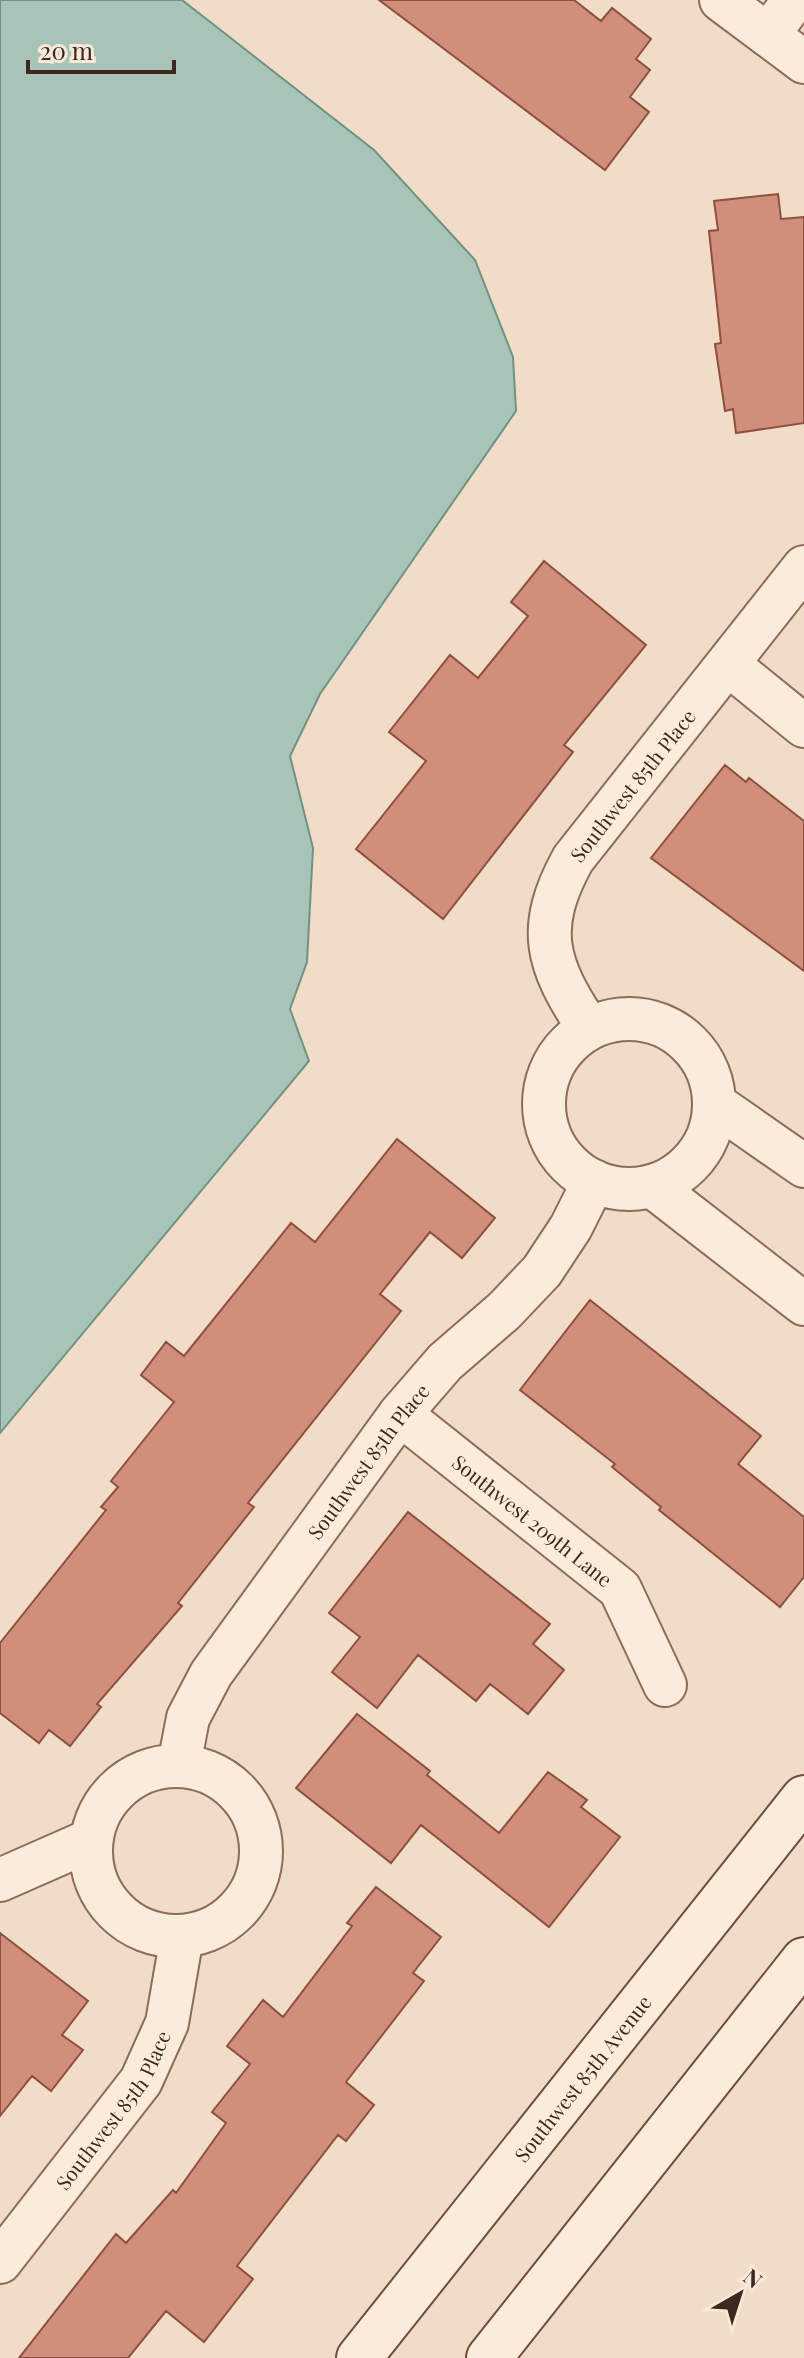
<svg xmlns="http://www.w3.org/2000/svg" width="804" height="2358" viewBox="0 0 804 2358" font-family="'Playfair Display',serif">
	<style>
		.water { fill: #a8c4b7; stroke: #6e9383; stroke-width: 2 }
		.building { fill: #d08e7b; stroke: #8e5040; stroke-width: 2 }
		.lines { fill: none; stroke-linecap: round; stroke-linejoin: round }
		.street-casing { stroke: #8d6c5b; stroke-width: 46 }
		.secondary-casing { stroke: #6f4d3e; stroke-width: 48 }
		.street { stroke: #faebdb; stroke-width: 42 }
		.secondary { stroke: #faebdb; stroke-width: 44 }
		.labels { text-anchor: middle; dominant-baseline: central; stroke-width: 7; stroke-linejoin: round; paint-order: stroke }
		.street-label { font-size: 20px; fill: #3d281f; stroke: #f7e8d7 }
	</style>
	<rect width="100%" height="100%" fill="#f0dcc7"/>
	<path class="water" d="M 0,0 L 182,0 L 374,150 L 475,260 L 513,357 L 516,411 L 320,694 L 290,756 L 313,848 L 307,962 L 290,1009 L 309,1061 L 0,1433 Z"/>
	<path class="building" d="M 379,0 L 574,0 L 601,21 L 612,8 L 651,39 L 636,59 L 650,70 L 630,97 L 649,112 L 605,170 Z
		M 778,194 L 781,219 L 804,217 L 804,423 L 736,433 L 733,409 L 725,411 L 715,344 L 721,343 L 709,231 L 718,230 L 714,201 Z
		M 544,561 L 646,645 L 564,745 L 573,752 L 443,919 L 356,849 L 426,761 L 389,732 L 450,655 L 478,678 L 528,616 L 511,602 Z
		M 725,765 L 746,782 L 749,778 L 804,821 L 804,971 L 651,858 Z
		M 397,1139 L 495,1218 L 462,1258 L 430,1232 L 380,1294 L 401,1311 L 248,1503 L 254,1507 L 178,1603 L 182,1606 L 97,1704 L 101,1707 L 70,1746 L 49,1730 L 39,1743 L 0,1713 L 0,1643 L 106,1510 L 101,1507 L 118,1487 L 111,1481 L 174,1402 L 141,1375 L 166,1342 L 184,1356 L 291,1223 L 315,1242 Z
		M 590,1300 L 761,1436 L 738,1464 L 804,1517 L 804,1577 L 780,1607 L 659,1510 L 661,1507 L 612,1467 L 615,1464 L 520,1390 Z
		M 408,1512 L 550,1624 L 533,1644 L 564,1670 L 528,1714 L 490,1684 L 476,1701 L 418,1655 L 377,1708 L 332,1672 L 360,1637 L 329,1613 Z
		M 357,1714 L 430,1771 L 427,1775 L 499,1833 L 548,1772 L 587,1800 L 581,1807 L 620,1837 L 549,1927 L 421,1825 L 391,1863 L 296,1788 Z
		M 376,1887 L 441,1937 L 413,1973 L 424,1981 L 346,2082 L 374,2105 L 346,2141 L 338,2135 L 237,2266 L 253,2279 L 204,2342 L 166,2311 L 128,2358 L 19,2358 L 116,2234 L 126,2243 L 173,2190 L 176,2193 L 226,2123 L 212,2112 L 250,2064 L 227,2046 L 263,2000 L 283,2017 L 352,1926 L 347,1923 Z
		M 0,1933 L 88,2001 L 62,2035 L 83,2050 L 51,2091 L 32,2076 L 0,2116 Z"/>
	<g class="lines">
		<g class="street-casing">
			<g id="street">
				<path d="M 721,0 L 804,62"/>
				<path d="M 768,35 L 794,0"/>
				<path d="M 729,665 L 804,726"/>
				<circle cx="629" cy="1104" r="85"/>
				<path id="s1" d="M 588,1027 C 546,964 535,928 573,859 L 804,567"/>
				<path d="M 715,1104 L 804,1166"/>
				<path d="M 652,1186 L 804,1304"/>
				<path id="s2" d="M 400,1414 L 620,1589 L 665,1685"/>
				<path id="s3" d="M 179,1765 L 188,1718 L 211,1674 L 400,1414 L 445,1362 L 504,1311 L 542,1271 L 571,1227 L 594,1181"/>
				<circle cx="176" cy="1851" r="85"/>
				<path d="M 0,1880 L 91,1840"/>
				<path id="s4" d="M 0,2262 L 141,2081 L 167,2023 L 182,1936"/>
			</g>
		</g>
		<g class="secondary-casing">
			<g id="secondary">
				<path id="s5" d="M 359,2358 L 804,1798"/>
				<path d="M 489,2358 L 804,1960"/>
			</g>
		</g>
		<use href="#street" class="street"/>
		<use href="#secondary" class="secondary"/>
	</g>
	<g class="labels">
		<g class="street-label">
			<text stroke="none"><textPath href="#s1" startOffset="276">Southwest 85th Place</textPath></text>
			<text stroke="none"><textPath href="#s3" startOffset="362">Southwest 85th Place</textPath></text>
			<text stroke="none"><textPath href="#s2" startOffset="170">Southwest 209th Lane</textPath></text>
			<text stroke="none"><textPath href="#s5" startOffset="358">Southwest 85th Avenue</textPath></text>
			<text stroke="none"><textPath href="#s4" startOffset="190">Southwest 85th Place</textPath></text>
		</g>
	</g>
	<g transform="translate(740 2294) rotate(39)" stroke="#f7e8d7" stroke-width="6" paint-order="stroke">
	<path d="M0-6L14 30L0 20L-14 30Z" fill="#3d281f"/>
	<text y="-12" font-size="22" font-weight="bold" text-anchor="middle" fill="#3d281f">N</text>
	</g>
	<path d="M28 60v12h146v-12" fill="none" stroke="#3d281f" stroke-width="4"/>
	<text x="40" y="60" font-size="24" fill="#3d281f" stroke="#f7e8d7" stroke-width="6" paint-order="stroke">20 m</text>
</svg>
